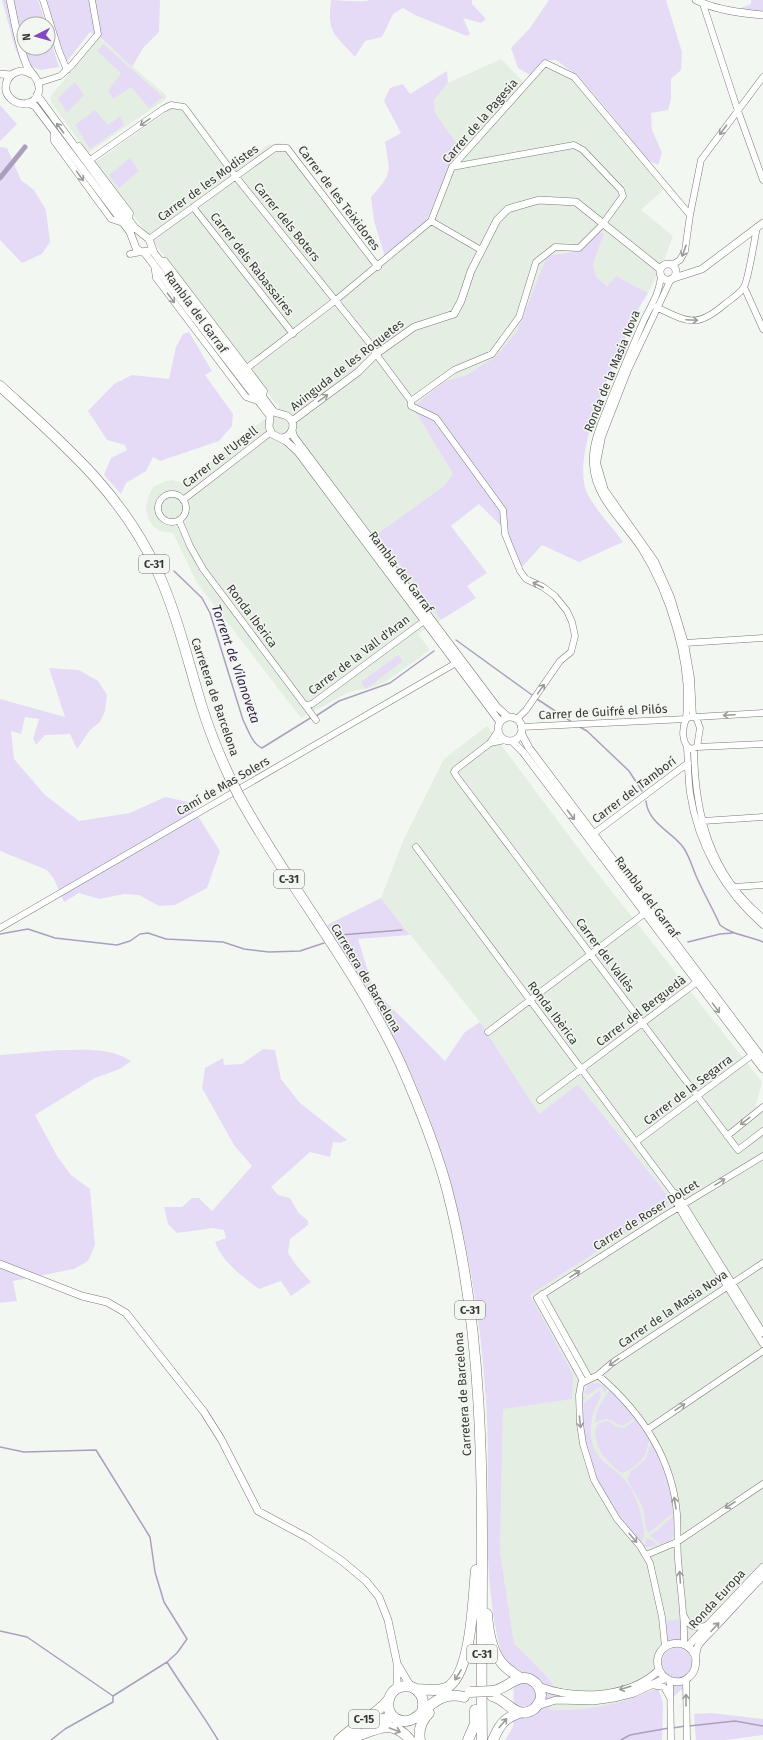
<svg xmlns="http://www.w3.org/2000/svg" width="763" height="1740" viewBox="0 0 763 1740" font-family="'Fira Sans',sans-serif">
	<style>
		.built { fill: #e5eee2 }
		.green { fill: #e6dbf6 }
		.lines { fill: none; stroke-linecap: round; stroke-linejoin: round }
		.stream { stroke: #ac9fbe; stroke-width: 1.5 }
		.canal { stroke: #ac9fbe; stroke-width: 5 }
		.minor-casing { stroke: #787b76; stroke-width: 7 }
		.tertiary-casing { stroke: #787b76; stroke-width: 8 }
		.trunk-casing { stroke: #787b76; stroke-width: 11 }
		.minor { stroke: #fff; stroke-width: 6 }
		.tertiary { stroke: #fff; stroke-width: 7 }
		.trunk { stroke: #fff; stroke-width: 10 }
		.trunk-bridge-casing { stroke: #787b76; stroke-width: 11; stroke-linecap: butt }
		.trunk-bridge { stroke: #fff; stroke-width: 10 }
		.oneway { stroke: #9b9c9a }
		.labels { text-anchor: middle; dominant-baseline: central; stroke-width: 3; stroke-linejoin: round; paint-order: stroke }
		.shield { fill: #f3f7f1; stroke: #6f716e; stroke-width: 1 }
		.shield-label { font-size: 11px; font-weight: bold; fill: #373836 }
		.street-label { font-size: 12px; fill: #373836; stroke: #f3f7f1 }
		.water-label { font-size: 13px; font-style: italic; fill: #341f49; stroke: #f3f7f1 }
	</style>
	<rect width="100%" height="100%" fill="#f3f7f1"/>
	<path class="built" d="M 99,38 L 166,95 L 166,99 L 88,153 L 52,104 L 50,97 Z
		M 501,59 L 527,86 L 545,65 L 573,79 L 663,190 L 641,210 L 673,236 L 665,258 L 648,293 L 616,276 L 607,286 L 596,277 L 593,264 L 604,234 L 599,232 L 585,248 L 576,253 L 563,252 L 547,256 L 517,331 L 496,356 L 467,375 L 445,381 L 453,474 L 444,486 L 377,534 L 441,620 L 418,634 L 430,650 L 387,681 L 373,687 L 349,692 L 301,718 L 197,583 L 173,533 L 159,531 L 153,526 L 148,518 L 146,510 L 148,497 L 153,487 L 166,481 L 172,480 L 183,483 L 279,408 L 94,163 L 179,103 L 191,109 L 236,169 L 268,145 L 279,143 L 289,145 L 379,263 L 426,221 L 449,168 L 462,151 L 435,114 L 434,100 L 448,83 Z
		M 487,726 L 587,860 L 762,1082 L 756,1105 L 763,1115 L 763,1572 L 677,1661 L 658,1688 L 633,1700 L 593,1709 L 549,1709 L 552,1682 L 514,1643 L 500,1552 L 503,1409 L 573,1374 L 530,1295 L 673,1202 L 578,1084 L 539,1114 L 480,1022 L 381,898 L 403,841 L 444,759 Z"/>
	<path class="green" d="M 2,0 L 38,0 L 46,24 L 24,24 L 24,48 L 48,48 L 48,31 L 59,67 L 41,70 L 22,64 L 15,48 Z
		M 47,0 L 160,0 L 159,32 L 143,48 L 132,67 L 103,40 L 90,32 L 65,64 Z
		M 331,0 C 342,0 360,3 370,0 L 472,0 L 472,4 L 486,19 L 481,23 L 463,18 L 470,34 L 467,36 L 415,15 L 403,8 L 393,14 L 382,37 L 365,41 L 355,57 C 334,33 327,34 331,0 Z
		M 549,0 L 666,0 L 682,52 L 681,70 L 671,79 L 671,99 L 668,110 L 651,113 L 652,130 L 662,153 L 658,165 L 647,160 L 609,112 L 579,77 L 556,60 L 545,60 L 530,75 L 518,68 L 511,48 L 530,28 Z
		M 751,0 L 763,0 L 763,12 L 745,11 L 741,8 L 751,4 Z
		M 103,44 L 163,97 L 149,108 L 131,87 L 113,99 L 108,91 L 121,73 L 97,51 Z
		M 447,71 L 448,83 L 434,100 L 435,113 L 462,151 L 449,168 L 426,221 L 385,257 L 374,221 L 371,197 C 393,173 390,173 385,142 L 401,133 L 384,101 L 390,88 L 403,84 L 410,94 Z
		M 75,82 L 84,95 L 67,113 L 58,98 Z
		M 0,105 L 17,124 L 0,141 Z
		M 95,110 L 108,125 L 120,116 L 124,125 L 90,149 L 75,125 Z
		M 0,147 L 7,148 L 21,180 L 34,190 L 46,210 L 50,242 L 42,254 L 22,263 L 0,240 Z
		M 130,158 L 139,171 L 119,188 L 109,175 Z
		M 599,232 L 604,234 L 593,264 L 596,277 L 607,286 L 616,276 L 648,293 L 640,306 C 622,347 571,448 586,490 C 593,508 612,526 623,542 L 579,562 L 542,545 L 522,567 L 508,533 L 479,504 L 451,526 L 487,573 L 467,586 L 476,598 L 441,620 L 377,534 L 444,486 L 453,474 L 413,407 L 445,381 L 467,375 L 496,356 L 517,331 L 547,256 C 577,249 577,258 599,232 Z
		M 189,332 L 212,371 L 205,375 L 233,414 L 232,426 L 219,441 L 160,461 L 153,457 L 146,471 L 126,483 L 121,494 L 104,475 L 111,458 L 127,450 L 125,445 L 107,440 L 88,411 L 114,384 L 132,375 L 169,379 L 176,347 L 183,334 Z
		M 398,655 L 403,661 L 366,689 L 361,682 Z
		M 49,668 L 79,670 L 98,681 L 107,695 L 105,711 L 100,722 L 90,730 L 77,749 L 70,734 L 45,735 L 36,745 L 33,739 L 39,719 L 25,717 L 21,734 L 11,731 L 14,759 L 45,795 L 79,821 L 130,813 L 165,797 L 189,802 L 220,851 L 207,888 L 175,905 L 159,906 L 139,895 L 124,894 L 99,899 L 79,893 L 64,902 L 54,879 L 47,870 L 0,851 L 0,699 L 65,717 Z
		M 381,898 L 410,935 L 358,939 L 374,990 L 445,1061 L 465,1032 L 480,1022 L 539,1114 L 578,1084 L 673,1202 L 530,1295 L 573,1374 L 572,1399 L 503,1409 L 500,1552 L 514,1643 L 552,1682 L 551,1694 C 587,1706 626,1692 658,1677 L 659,1678 L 633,1690 L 611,1697 L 550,1700 L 549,1709 C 587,1712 623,1704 658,1688 L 663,1702 L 662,1740 L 505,1740 L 513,1727 L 514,1667 L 504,1660 L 501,1652 C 479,1571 492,1484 486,1401 C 479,1291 458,1180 413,1078 C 389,1025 358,975 327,925 Z
		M 263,1049 L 275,1050 L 281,1079 L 300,1103 L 347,1140 L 340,1143 L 333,1142 L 330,1157 L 310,1152 L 271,1187 L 278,1195 L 290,1198 L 298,1212 L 308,1221 L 308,1225 L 290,1239 L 288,1253 L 296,1265 L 311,1282 L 291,1296 L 281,1281 L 259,1289 C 242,1276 223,1263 215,1242 L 226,1238 L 224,1230 L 213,1228 L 177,1233 L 168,1224 L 164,1207 L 182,1207 L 192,1198 L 199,1198 L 212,1211 L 252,1166 L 234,1145 L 202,1088 L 205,1068 L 223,1058 L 224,1065 L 242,1064 Z
		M 59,1050 C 84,1050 110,1047 131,1061 L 120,1069 L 95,1078 L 35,1115 L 57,1156 L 71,1175 L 90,1189 L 95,1245 L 88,1261 L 74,1269 L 13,1281 L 17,1301 L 0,1303 L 0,1055 Z
		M 594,1383 L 601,1384 L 607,1389 L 604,1393 L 601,1386 L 588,1395 L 584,1393 L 588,1385 Z
		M 610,1389 L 636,1417 L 623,1426 C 610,1422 609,1414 595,1423 L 597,1410 Z
		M 600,1390 C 603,1398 597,1403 594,1410 C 590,1422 589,1441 596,1452 C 602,1462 612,1468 621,1476 C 633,1487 639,1504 642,1520 C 644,1527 646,1537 641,1543 C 598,1494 584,1462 581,1396 L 587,1398 L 583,1400 L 583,1404 Z
		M 638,1418 L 652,1441 L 649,1442 C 647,1446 647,1451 645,1455 C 641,1462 629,1472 621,1473 C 606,1460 595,1450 595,1429 L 599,1423 L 608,1421 L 617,1427 L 624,1428 Z
		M 653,1443 L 667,1474 L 674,1513 L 670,1515 L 650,1532 L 648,1532 L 646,1529 L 643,1507 L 627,1479 L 631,1471 L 645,1460 L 651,1444 Z
		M 675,1516 C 675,1533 678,1538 661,1545 L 650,1535 L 658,1530 L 672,1517 Z
		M 647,1538 L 654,1541 L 658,1546 L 645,1547 L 643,1546 Z
		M 680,1619 L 682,1640 L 668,1641 L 666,1621 Z
		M662 1663a15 15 0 1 1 30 0a15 15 0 1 1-30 0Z
		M 672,1686 L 683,1686 L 683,1690 L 681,1690 L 672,1698 Z
		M 712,1713 L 763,1719 L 763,1735 L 726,1740 L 696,1740 L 694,1714 Z"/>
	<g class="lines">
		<path class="stream" d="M 174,571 L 202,598 L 210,613 L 243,720 C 248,729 252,744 262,748 L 312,717
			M 456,640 L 532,695
			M 537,699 L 572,722
			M 316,716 L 339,701 L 390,683 L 434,651
			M 578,726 L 587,731 L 629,771 L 642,791
			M 646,801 C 648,823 671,831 683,847 C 690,857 692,867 697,878 C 704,894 713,909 720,925 C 732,935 749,936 763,942
			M 0,934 L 28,929 L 55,938 L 117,945 L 130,941 L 140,934 L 148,933 L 166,939 L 223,942 L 244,949 L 269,952 L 300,951 L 324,943
			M 337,936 L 340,935 L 402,930
			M 688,942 L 720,934 L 733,933
			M 0,1447 L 24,1452 L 96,1450 L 150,1537 L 155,1572 L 164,1602 L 187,1639 L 177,1653 L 167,1662
			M 0,1631 L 27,1637 L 113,1696
			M 689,1726 L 735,1721 L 763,1726
			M 673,1728 L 685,1726
			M 51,1740 L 65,1729 L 113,1702 L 113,1696 L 167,1662 C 183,1688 202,1713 218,1740
			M 621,1740 L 630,1735 L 669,1728"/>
		<path class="canal" d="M 0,178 L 25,147"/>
		<g class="minor-casing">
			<path id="minor" d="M 43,0 L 59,51 L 67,70
				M 703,4 L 738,111 L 763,180
				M 38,83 L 60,76 L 71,66 L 98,34 L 92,0
				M 54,131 L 54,141 L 111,219 L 123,223
				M 79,146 L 130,213 L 129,219
				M 90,160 L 163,109 L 171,105 L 184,107 L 236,177 L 372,346 L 376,354 L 411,401 L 411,406 L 436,418 L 503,510 L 505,534 L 520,571 L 526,579 L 543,587 L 555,596 L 567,611 L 572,622 L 575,636 L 571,652 L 560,661 L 526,710 L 517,719
				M 193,207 L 293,334
				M 431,221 L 481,250
				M 149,239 L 275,148 L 287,148 L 378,267
				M 130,254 L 141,252
				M 159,260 L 165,261 L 264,391 L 263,397
				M 154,264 L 156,278 L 246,397 L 260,402
				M 672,265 L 680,260 L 685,251 L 690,215 L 701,160 L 763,77
				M 661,275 C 660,292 651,306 644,320 C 632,347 621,374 610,401 C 602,422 591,443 593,465 C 595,498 623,521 641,548 C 670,594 692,664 686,718
				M 671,279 L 628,370 L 602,437 L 597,463 L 605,490 L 655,561 L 671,597 L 685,643 L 691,678 L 693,717
				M 744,287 L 763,329
				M 656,307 C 688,322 696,329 725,304 C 731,299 740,294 744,287 C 748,281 755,237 757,227
				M 247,368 L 336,300 L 431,221 L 452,167 L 545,63 L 574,77 L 690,215
				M 411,401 L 454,370 L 492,354 L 519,317 L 536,262 L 555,247 L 579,248 L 602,225 L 623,196 L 621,190 L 583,150 L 574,145 L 452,167
				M158 508a14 14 0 1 1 28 0a14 14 0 1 1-28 0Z
				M 183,500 L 271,432
				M 179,520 L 190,546 L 203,569 L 316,720
				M 685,643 L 763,638
				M 306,705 L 312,704 L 424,621
				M 696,717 L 763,713
				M 521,727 L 686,719
				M 498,731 L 490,743 L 455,770 L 454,772 L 457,777 L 738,1150 L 763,1131
				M 490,743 L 505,740
				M 687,747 C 688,762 688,778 690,793 C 698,845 724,891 763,925
				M 697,747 L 700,728 L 696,717 L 690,717 L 686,719 C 682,728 681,744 691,749 L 697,747 L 763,744
				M 694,749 C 695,815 710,874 763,918
				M 703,821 L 763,817
				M 593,834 L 688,763
				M 416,847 L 673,1192 L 677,1194 L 763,1333
				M 734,887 L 763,885
				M 0,928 L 456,663
				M 488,1032 L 645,913
				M 540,1100 L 697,982
				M 727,1136 L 763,1107
				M 637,1141 L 752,1055
				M 673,1192 L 674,1198 L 686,1220 L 763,1344
				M 542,1294 L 589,1378
				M 598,1375 C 640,1411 672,1456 677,1514 C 678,1529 677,1544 678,1559 C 680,1587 685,1616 684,1644
				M 582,1383 L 598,1375 L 612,1363 L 763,1263
				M 648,1429 L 763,1351
				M 646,1555 L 677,1542 L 763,1484
				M 684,1616 C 689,1627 696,1629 708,1625
				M 665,1647 L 662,1617 L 650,1563 L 640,1546 L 617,1519 L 594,1480 L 583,1444 L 580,1424 L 579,1395 L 582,1379 L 537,1298 L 666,1215 L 763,1156
				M 686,1679 L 687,1740
				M 670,1680 L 671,1740
				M 651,1685 L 664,1687 L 669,1696"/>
		</g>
		<g class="tertiary-casing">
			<path id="tertiary" d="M 10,0 C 15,22 18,45 27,66 C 31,74 40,79 39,90 C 36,109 11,107 6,91 C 4,76 18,66 31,74
				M 696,0 C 715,10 742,13 763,15
				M 0,74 L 11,75
				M 37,95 L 135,228 L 149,239 L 154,253 L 274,412 C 279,414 283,414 287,416 C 298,423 292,437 281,438
				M 28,103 L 35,106 L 130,232 L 136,248 L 141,252 L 148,251
				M 144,252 L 267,412 L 270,416 L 269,427 L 272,434 L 286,441 L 298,452 L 500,722
				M660 272a8 8 0 1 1 16 0a8 8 0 1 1-16 0Z
				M 671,279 L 702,269 L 763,223
				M 292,421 L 358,372 L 376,354 L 414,327 L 454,314 L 461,301 L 471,271 L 497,220 L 508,209 L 539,200 L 576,202 L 660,269
				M 292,431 L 294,437 L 497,707 L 508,717
				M498 729a12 12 0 1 1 24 0a12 12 0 1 1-24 0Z
				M 521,733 L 529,748 L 763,1059
				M 512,741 L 523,752 L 763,1069
				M 0,1264 L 82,1296 L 107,1302 L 126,1313 L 204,1412 L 221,1439 L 258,1511 L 308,1538 L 342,1561 L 366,1581 L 379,1597 L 388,1620 L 397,1663 L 397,1689
				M 688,1646 L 763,1567
				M 696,1659 C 689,1633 653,1642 658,1666 C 661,1680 678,1687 689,1677 C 700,1668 693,1656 698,1646 C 703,1638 711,1632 717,1625 C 732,1609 747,1592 763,1576
				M 398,1665 L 411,1687
				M 538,1686 C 575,1700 629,1699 659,1670
				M 537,1706 L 556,1700 L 593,1701 L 614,1698 L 634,1693 L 666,1678"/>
		</g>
		<g class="trunk-casing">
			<path id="trunk" d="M 0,386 C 61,442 119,490 155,566 C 176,610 187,658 201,704 C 210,733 221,760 234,786
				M 239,796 C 289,888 358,970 402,1067 C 419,1106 436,1148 447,1189 C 494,1369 479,1557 482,1740
				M 487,1614 C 488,1630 491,1649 501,1662 C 506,1669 514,1673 520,1678
				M 416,1689 C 426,1689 435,1692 446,1688 C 472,1676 473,1596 476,1570
				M 492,1696 C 508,1700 516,1721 534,1709 C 538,1705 541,1701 541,1695 C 540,1689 538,1684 533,1681 C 519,1671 507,1689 493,1691
				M 422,1711 C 425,1701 422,1692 412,1687 C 386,1680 379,1718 403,1721 C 422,1724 431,1688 464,1697
				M 367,1727 L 378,1720 L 394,1717
				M 351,1738 C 373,1732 391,1716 410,1740
				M 339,1740 C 354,1725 376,1716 389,1699
				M 420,1740 C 418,1729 421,1721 429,1713
				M 468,1740 L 475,1724 L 475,1710
				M 493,1740 C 499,1726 504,1718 519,1713"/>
		</g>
		<use href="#minor" class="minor"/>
		<use href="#tertiary" class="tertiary"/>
		<use href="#trunk" class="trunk"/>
		<g class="trunk-bridge-casing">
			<path id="trunk-bridge" d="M 234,786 L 239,796
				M 470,1692 L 493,1691"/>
		</g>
		<use href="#trunk-bridge" class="trunk-bridge"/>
	</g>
	<defs><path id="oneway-shaft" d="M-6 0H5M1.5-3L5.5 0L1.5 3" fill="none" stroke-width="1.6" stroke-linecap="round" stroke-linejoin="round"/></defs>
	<g class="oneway">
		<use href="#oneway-shaft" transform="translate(145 122) rotate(145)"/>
		<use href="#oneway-shaft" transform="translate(60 128) rotate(-127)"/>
		<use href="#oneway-shaft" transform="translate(723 130) rotate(127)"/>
		<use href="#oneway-shaft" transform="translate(80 176) rotate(54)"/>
		<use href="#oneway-shaft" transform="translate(684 251) rotate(110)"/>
		<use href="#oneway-shaft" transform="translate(171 298) rotate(53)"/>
		<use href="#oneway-shaft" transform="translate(692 320) rotate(3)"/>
		<use href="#oneway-shaft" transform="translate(323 398) rotate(-36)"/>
		<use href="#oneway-shaft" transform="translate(538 585) rotate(-153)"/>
		<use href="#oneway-shaft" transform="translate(541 689) rotate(-55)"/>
		<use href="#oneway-shaft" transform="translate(729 715) rotate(177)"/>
		<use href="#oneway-shaft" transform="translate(571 815) rotate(53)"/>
		<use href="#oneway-shaft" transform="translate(716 1008) rotate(54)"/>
		<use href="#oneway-shaft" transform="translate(745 1121) rotate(142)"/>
		<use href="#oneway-shaft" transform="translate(720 1182) rotate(-32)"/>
		<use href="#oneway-shaft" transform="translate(575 1274) rotate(-33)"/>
		<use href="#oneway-shaft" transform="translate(614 1362) rotate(144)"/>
		<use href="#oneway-shaft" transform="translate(680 1407) rotate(-34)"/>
		<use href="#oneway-shaft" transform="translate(580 1422) rotate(84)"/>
		<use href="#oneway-shaft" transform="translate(675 1503) rotate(-99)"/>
		<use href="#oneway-shaft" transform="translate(730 1505) rotate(147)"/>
		<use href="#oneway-shaft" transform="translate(633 1538) rotate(50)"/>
		<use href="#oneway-shaft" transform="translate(680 1577) rotate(-94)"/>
		<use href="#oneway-shaft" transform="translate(715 1627) rotate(-48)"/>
		<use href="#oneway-shaft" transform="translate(458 1675) rotate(122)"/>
		<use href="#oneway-shaft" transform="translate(625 1688) rotate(163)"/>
		<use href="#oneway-shaft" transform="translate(686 1700) rotate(-90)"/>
		<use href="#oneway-shaft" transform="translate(503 1723) rotate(-50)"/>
		<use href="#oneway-shaft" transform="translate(395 1730) rotate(20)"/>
	</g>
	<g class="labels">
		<g class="shield">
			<rect x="139" y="555" width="30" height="18" rx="3"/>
			<rect x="274" y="870" width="30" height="18" rx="3"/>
			<rect x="455" y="1301" width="30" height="18" rx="3"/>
			<rect x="467" y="1645" width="30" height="18" rx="3"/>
			<rect x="349" y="1710" width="30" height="18" rx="3"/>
		</g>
		<g class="shield-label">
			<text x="154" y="564">C-31</text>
			<text x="289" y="879">C-31</text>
			<text x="470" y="1310">C-31</text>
			<text x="482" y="1654">C-31</text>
			<text x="364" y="1719">C-15</text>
		</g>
		<g class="street-label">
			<text transform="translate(480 121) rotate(-49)">Carrer de la Pagesia</text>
			<text transform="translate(208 183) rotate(-36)">Carrer de les Modistes</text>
			<text transform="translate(339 198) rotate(53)">Carrer de les Teixidores</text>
			<text transform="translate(287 222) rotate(51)">Carrer dels Boters</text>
			<text transform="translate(252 264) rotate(52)">Carrer dels Rabassaires</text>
			<text transform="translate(196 312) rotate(54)">Rambla del Garraf</text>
			<text transform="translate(347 365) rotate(-38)">Avinguda de les Roquetes</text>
			<text transform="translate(612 371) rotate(-68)">Ronda de la Masia Nova</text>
			<text transform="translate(220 457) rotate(-38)">Carrer de l'Urgell</text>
			<text transform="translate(401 572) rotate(53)">Rambla del Garraf</text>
			<text transform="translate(252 616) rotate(53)">Ronda Ibèrica</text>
			<text transform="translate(359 655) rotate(-37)">Carrer de la Vall d'Aran</text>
			<text transform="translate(215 697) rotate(71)">Carretera de Barcelona</text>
			<text transform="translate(603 712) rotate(-3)">Carrer de Guifré el Pilós</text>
			<text transform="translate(223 786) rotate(-30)">Camí de Mas Solers</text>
			<text transform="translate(634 790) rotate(-37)">Carrer del Tamborí</text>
			<text transform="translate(647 897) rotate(53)">Rambla del Garraf</text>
			<text transform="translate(605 955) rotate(53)">Carrer del Vallès</text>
			<text transform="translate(366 978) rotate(59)">Carretera de Barcelona</text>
			<text transform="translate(641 1011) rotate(-37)">Carrer del Berguedà</text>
			<text transform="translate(553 1013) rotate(53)">Ronda Ibèrica</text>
			<text transform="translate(688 1090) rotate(-37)">Carrer de la Segarra</text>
			<text transform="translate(646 1215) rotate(-32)">Carrer de Roser Dolcet</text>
			<text transform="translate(673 1309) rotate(-34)">Carrer de la Masia Nova</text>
			<text transform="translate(463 1394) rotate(-94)">Carretera de Barcelona</text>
			<text transform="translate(717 1599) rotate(-47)">Ronda Europa</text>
		</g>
		<g class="water-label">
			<text transform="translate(236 664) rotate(71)">Torrent de Vilanoveta</text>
		</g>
	</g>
	<g transform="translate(36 36) rotate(264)"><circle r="19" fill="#f3f7f1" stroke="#a8aba6"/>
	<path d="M0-3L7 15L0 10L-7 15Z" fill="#8549bf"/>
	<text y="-6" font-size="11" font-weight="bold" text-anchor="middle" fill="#373836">N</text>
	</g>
</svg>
